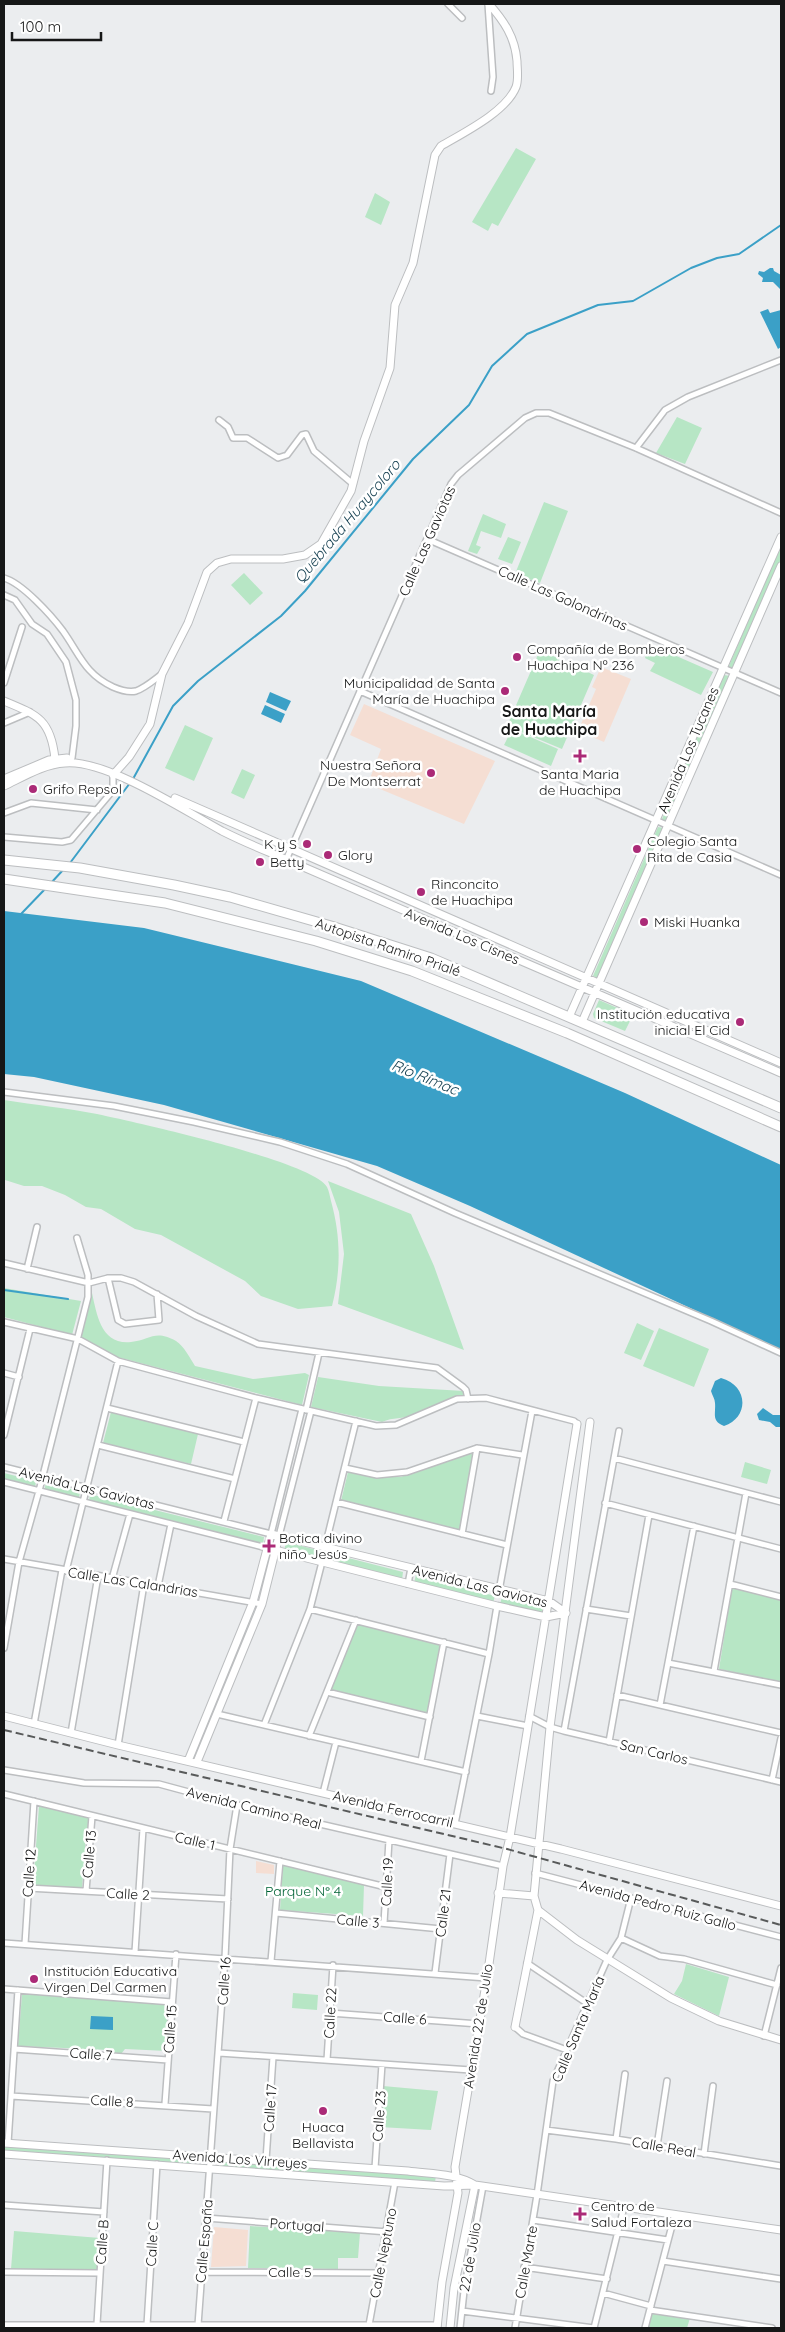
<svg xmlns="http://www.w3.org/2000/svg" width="785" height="2332" viewBox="0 0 785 2332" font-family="Quicksand,sans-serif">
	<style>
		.education { fill: #f5ded3 }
		.green { fill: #b7e6c5 }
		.water { fill: #3ba0c7 }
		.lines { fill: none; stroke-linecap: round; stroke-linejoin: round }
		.stream { stroke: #3ba0c7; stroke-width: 2 }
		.street-casing { stroke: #bcbec0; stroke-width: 8 }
		.secondary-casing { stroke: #bcbec0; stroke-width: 9 }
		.highway-casing { stroke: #bcbec0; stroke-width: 11 }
		.street { stroke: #fff; stroke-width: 5 }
		.secondary { stroke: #fff; stroke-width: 7 }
		.highway { stroke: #fff; stroke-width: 9 }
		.rail { stroke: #585a5a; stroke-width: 2; stroke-dasharray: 8 4; stroke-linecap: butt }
		.poi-dot { fill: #ab2a77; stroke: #fff; stroke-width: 2 }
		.labels { text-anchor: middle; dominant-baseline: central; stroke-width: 5; stroke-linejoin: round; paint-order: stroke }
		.street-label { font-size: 14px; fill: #161717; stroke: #fff }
		.poi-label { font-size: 14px; fill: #161717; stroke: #fff; text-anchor: start }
		.park-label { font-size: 14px; fill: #006335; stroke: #fff }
		.water-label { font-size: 15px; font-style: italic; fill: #143f50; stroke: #fff }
		.quarter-label { font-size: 16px; font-weight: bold; fill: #161717; stroke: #fff }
	</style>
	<rect width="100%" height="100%" fill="#ebedef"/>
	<path class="education" d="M 601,667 L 631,679 L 604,742 L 578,731 L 596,689 L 592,687 Z
		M 364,704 L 495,761 L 464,824 L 368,784 L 381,749 L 350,735 Z
		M 256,1861 L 274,1865 L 274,1874 L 256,1873 Z
		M 214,2227 L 248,2230 L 246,2266 L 211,2267 Z"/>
	<path class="green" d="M 516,148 L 536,159 L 498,226 L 492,223 L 488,231 L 472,222 Z
		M 375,193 L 390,202 L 381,225 L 365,217 Z
		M 677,417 L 702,428 L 685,464 L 656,453 Z
		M 544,502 L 568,511 L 540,583 L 515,574 Z
		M 483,514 L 506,524 L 501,538 L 481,531 L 476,545 L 481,547 L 477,554 L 468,551 Z
		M 508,537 L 521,542 L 512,564 L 498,559 Z
		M 781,544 L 781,559 L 734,668 L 728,668 Z
		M 244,573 L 263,593 L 250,605 L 231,585 Z
		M 658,648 L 713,672 L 701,695 L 650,671 L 655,663 L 645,658 L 647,652 L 656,654 Z
		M 540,650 L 594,675 L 562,749 L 507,726 Z
		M 724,675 L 730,676 L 666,822 L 662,819 Z
		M 185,725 L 213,738 L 194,781 L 165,768 Z
		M 512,729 L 558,749 L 551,766 L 504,745 Z
		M 242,769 L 255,775 L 244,799 L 231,793 Z
		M 658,827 L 663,828 L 598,978 L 593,976 Z
		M 599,1000 L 629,1013 L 631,1019 L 625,1031 L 594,1018 L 593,1014 Z
		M 4,1100 C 35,1105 67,1108 97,1114 C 134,1122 312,1161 327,1187 C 329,1191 330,1197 331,1201 C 341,1237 341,1271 332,1306 L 298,1309 L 261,1296 L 245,1281 L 161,1235 L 135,1229 L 101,1209 L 86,1207 L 65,1195 L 42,1186 L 24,1186 L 5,1180 Z
		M 328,1181 L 411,1214 L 434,1266 L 464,1350 L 338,1304 L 344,1254 L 339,1212 Z
		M 4,1288 L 81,1301 L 72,1335 L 4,1317 Z
		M 92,1293 C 97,1315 101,1345 131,1342 C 150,1340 155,1329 176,1341 C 184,1346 190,1358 195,1366 L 253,1379 L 305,1373 L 309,1375 L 302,1405 L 117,1357 L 80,1338 Z
		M 637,1323 L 654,1331 L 641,1360 L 624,1353 Z
		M 659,1328 L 709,1349 L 694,1387 L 643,1366 Z
		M 318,1377 L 379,1386 L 464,1391 L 464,1397 C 446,1397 430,1409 413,1415 C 403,1419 393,1417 382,1422 L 311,1407 Z
		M 111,1412 L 198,1434 L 191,1464 L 103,1443 Z
		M 466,1452 L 472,1453 L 474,1456 L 460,1530 L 458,1531 L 341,1501 L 348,1472 L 369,1476 L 401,1477 Z
		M 745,1462 L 771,1470 L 767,1484 L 741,1477 Z
		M 4,1473 L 36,1481 L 35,1488 L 4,1481 Z
		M 46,1483 L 80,1491 L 79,1499 L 44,1491 Z
		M 90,1494 L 264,1537 L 263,1545 L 89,1502 Z
		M 286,1542 L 403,1572 L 402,1580 L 284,1551 Z
		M 416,1575 L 495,1596 L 493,1603 L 414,1583 Z
		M 732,1588 L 781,1600 L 781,1682 L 719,1669 Z
		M 502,1597 L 544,1605 L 542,1612 L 500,1604 Z
		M 359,1624 L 439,1643 L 440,1646 L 429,1713 L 332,1691 L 331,1689 L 357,1626 Z
		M 39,1806 L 90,1818 L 86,1836 L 82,1889 L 33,1886 Z
		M 283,1865 L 364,1885 L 363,1916 L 280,1910 Z
		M 686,1964 L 729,1977 L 719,2016 L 674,1994 L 682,1981 Z
		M 293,1993 L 318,1995 L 317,2010 L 292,2008 Z
		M 22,1994 L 169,2003 L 167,2051 L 125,2049 L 121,2054 L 114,2054 L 109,2050 L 18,2046 Z
		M 383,2086 L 438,2091 L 431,2130 L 380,2127 Z
		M 4,2146 L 194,2160 L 194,2166 L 4,2153 Z
		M 220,2162 L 436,2176 L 435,2182 L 219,2168 Z
		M 250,2226 L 360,2233 L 358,2258 L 338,2258 L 338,2269 L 248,2268 Z
		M 14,2231 L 100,2238 L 98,2268 L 96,2271 L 11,2269 Z
		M 652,2313 L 690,2318 L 687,2328 L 648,2328 Z"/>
	<path class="water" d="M 770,268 L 773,268 L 774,271 L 781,275 L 781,290 L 773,282 L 762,282 L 763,278 L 758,274 L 759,271 L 764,272 Z
		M 768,309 L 770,313 L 781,310 L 781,347 L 778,349 L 760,312 Z
		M 270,692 L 291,701 L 286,711 L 266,702 Z
		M 265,705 L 285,714 L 281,723 L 261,714 Z
		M 4,911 L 144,928 L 361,981 L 625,1093 L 781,1165 L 781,1350 L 470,1206 L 377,1166 L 164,1105 L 34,1077 L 4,1074 Z
		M 721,1378 C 748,1385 750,1417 724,1426 C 711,1421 716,1414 715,1403 C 715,1399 712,1395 711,1391 L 715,1381 Z
		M 763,1408 L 773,1415 L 781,1415 L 781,1427 L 776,1427 L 770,1422 L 759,1420 L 757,1414 Z
		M 91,2016 L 113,2017 L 113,2030 L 90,2029 Z"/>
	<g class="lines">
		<path class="stream" d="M 133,779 L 173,706 L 198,681 L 281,616 L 305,591 L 413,459 L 469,405 L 492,366 L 527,334 L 598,305 L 633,301 L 691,268 L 717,258 L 739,254 L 781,225
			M 70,863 L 130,783
			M 51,883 L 63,870
			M 21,914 L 46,888
			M 4,1290 L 68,1299"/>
		<g class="street-casing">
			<path id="street" d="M 448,4 L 462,18
				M 488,4 L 493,77 L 491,91
				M 219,420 L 228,427 L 233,438 L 247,438 L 278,458 L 287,455 L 302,435 L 306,434 L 314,451 L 353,484
				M 636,448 L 665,410 L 688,397 L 781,360
				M 427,539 L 781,693
				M 4,578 C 22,583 51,615 63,631 C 80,655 85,674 113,687 C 120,690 128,693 136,691 C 145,688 154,680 162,674
				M 4,595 L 15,600 L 32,624 L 47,634 L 66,662 L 76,700 L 76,726 L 72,758
				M 4,683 L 22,627
				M 360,691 L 781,875
				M 4,723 L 30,712
				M 4,813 L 31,803 L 97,810
				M 4,837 L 62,842 L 71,840 L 110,794 L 113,788 L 113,775
				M 286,860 L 451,484 L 458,475 L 525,418 L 536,413 L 549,413 L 636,448 L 781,513
				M 4,1092 L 114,1106 L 194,1122 L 280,1142 L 347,1164 L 455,1213 L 711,1321 L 781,1353
				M 4,1263 L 89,1283 L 108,1278 L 121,1278 L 134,1282 L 196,1316 L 258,1344 L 437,1368 L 463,1387 L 466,1390 L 468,1399
				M 27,1269 L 37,1227
				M 108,1278 L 118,1320 L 125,1324 L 159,1320 L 157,1294
				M 4,1322 L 78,1339 L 118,1361 L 256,1398 L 376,1426 L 396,1425 L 457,1399 L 486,1398 L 574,1421 L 577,1424
				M 4,1373 L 19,1377
				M 107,1408 L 244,1442
				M 306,1410 L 319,1353
				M 4,1435 L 30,1329
				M 98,1445 L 235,1479
				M 614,1458 L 781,1502
				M 4,1467 L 271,1534 L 302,1409
				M 345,1468 L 377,1475 L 407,1472 L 477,1448 L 522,1455
				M 4,1482 L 267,1548
				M 336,1502 L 507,1545
				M 605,1503 L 781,1549
				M 224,1521 L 256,1398
				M 462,1534 L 477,1448
				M 279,1536 L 311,1411
				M 325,1547 L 356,1421
				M 4,1559 L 262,1604
				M 66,1571 L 118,1361
				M 112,1579 L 130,1514
				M 408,1584 L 411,1568
				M 730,1584 L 781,1597
				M 158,1586 L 171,1524
				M 499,1591 L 532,1411
				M 310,1609 L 489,1654
				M 586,1609 L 631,1616
				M 4,1648 L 19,1562 L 39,1491 L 88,1297 L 88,1275 L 77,1238
				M 668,1663 L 781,1685
				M 714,1671 L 746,1493
				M 327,1692 L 430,1717
				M 617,1695 L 781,1733
				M 660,1705 L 694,1526
				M 217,1714 L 466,1772
				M 477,1716 L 528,1726
				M 529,1716 L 550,1727 L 564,1731 L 781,1782
				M 34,1724 L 62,1570
				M 264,1725 L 310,1609 L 322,1562
				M 564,1731 L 619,1431
				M 71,1733 L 98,1576
				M 309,1736 L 356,1620
				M 609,1742 L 649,1515
				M 118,1745 L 144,1584
				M 421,1761 L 444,1642
				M 4,1770 L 84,1783 L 159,1784 L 237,1805 L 503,1866
				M 772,1780 L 781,1738
				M 323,1793 L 336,1742
				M 4,1794 L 386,1887
				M 455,1824 L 489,1654 L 497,1606
				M 535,1873 L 781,1937
				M 28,1888 L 228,1899
				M 86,1891 L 92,1816
				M 276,1913 L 441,1929
				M 384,1923 L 389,1840
				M 621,1938 L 660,1956 L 684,1959 L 777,1985
				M 4,1943 L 487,1978
				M 25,1944 L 34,1801
				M 135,1952 L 143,1829
				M 271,1961 L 280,1861
				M 527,1963 L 588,2004
				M 435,1973 L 450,1854
				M 4,1989 L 172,2002
				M 330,2013 L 479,2024
				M 515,2027 L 523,2034 L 567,2050
				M 764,2036 L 781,1968
				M 14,2049 L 168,2060
				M 219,2053 L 471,2070
				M 327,2060 L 333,1965
				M 11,2096 L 213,2109
				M 165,2104 L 176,1954
				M 546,2130 L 616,2139 L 781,2166
				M 616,2139 L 625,2074
				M 8,2143 L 18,1990
				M 657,2146 L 667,2081
				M 704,2154 L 713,2086
				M 266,2160 L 273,2057
				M 375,2168 L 382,2064
				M 4,2205 L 104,2212
				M 206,2218 L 388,2232
				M 533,2220 L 668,2240
				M 663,2261 L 781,2279
				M 524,2267 L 607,2279
				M 4,2272 L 99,2273
				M 202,2272 L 379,2273
				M 603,2293 L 651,2306
				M 650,2310 L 772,2328
				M 462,2311 L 594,2328
				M 97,2324 L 107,2160
				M 4,2325 L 438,2325
				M 147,2325 L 157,2164
				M 198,2325 L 225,1958 L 230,1849 L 237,1805
				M 369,2325 L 395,2182
				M 460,2328 L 464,2291 L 483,2186
				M 515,2328 L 537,2195 L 553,2081 L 607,1960 L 621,1938 L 631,1898
				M 594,2328 L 624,2207
				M 645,2328 L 675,2214"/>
		</g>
		<g class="secondary-casing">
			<path id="secondary" d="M 4,701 C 38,715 51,720 55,759
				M 113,775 L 129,757 L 150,724 L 162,674 L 188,623 L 207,572 L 217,563 L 231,559 L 283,559 L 305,555 L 321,544 L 351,491 L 364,441 L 390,368 L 395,305 L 413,263 L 435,155 L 441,146 C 463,133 506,112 516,87 C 519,79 517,69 517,61 C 515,37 504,21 489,4
				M 4,779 L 49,760 L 67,758
				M 4,786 C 23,777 44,764 65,763 C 106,759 185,811 222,831 C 238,839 254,846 271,853 L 781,1073
				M 175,798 L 781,1063
				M 569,1017 L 781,537
				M 582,1022 L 781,566
				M 590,1422 L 550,1727 L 534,1896 L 538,1910 L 577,1940 L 671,1998 L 719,2021 L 781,2040
				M 267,1548 L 497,1606 L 546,1617 L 566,1613
				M 4,1716 L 118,1745 L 561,1849 L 781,1906
				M 188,1761 L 253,1602 L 271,1534 L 549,1601 L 566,1613
				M 197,1762 L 262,1604 L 279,1536
				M 498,1893 L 534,1896
				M 515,2027 L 538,1910
				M 4,2143 L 408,2171 C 429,2174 456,2173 475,2185
				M 4,2154 L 444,2186 L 475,2185 L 781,2230
				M 437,2328 L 442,2282 L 458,2193 L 455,2167 L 487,1978 L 503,1866 L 510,1837 L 577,1424
				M 450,2328 L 454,2288 L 475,2185"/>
		</g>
		<g class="highway-casing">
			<path id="highway" d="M 4,860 L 80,868 L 174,885 L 230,897 L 331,926 L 431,958 L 781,1108
				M 4,879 L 165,903 L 316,941 L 412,971 L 567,1033 L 781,1127"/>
		</g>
		<use href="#street" class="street"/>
		<use href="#secondary" class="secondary"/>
		<use href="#highway" class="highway"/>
		<path class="rail" d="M 4,1730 L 507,1849 L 781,1925"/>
	</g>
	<g class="poi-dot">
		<circle cx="517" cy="657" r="5"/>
		<circle cx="505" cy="691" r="5"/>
		<path d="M577.5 748.5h5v5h5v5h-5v5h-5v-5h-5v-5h5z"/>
		<circle cx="431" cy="773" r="5"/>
		<circle cx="33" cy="789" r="5"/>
		<circle cx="307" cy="844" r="5"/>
		<circle cx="637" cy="849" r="5"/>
		<circle cx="328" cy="855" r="5"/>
		<circle cx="260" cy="862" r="5"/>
		<circle cx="421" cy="892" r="5"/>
		<circle cx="644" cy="922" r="5"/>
		<circle cx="740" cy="1022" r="5"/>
		<path d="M266.5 1538.5h5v5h5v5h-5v5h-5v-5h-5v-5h5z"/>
		<circle cx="34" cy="1979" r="5"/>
		<circle cx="323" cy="2111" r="5"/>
		<path d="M577.5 2206.5h5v5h5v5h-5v5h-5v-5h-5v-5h5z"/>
	</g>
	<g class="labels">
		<g class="street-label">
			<text transform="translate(427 541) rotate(-66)">Calle Las Gaviotas</text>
			<text transform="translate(563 598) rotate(24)">Calle Las Golondrinas</text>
			<text transform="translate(688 750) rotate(-67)">Avenida Los Tucanes</text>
			<text transform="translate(462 936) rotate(23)">Avenida Los Cisnes</text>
			<text transform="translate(388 947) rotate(19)">Autopista Ramiro Prialé</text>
			<text transform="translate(87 1488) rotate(14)">Avenida Las Gaviotas</text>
			<text transform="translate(133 1582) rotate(9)">Calle Las Calandrias</text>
			<text transform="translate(480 1586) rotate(14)">Avenida Las Gaviotas</text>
			<text transform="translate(654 1752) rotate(13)">San Carlos</text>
			<text transform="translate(254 1808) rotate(14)">Avenida Camino Real</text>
			<text transform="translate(393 1809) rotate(13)">Avenida Ferrocarril</text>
			<text transform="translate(195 1841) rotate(13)">Calle 1</text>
			<text transform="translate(89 1854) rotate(-85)">Calle 13</text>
			<text transform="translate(29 1873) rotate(-86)">Calle 12</text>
			<text transform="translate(387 1882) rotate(-87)">Calle 19</text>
			<text transform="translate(128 1894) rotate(3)">Calle 2</text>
			<text transform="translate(658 1905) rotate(15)">Avenida Pedro Ruiz Gallo</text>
			<text transform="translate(443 1913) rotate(-83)">Calle 21</text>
			<text transform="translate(358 1921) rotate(5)">Calle 3</text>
			<text transform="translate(224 1981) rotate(-86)">Calle 16</text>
			<text transform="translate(330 2013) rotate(-87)">Calle 22</text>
			<text transform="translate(405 2018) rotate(4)">Calle 6</text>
			<text transform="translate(478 2026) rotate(-81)">Avenida 22 de Julio</text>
			<text transform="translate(170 2029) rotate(-86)">Calle 15</text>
			<text transform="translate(578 2029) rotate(-67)">Calle Santa María</text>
			<text transform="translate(91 2054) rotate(4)">Calle 7</text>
			<text transform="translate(112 2101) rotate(3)">Calle 8</text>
			<text transform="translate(270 2108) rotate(-86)">Calle 17</text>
			<text transform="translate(379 2116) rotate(-86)">Calle 23</text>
			<text transform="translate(664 2147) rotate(10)">Calle Real</text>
			<text transform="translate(240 2159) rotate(4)">Avenida Los Virreyes</text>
			<text transform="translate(297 2225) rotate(4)">Portugal</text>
			<text transform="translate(204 2241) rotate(-85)">Calle España</text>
			<text transform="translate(102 2242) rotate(-86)">Calle B</text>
			<text transform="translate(152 2244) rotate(-87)">Calle C</text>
			<text transform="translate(383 2253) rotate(-79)">Calle Neptuno</text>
			<text transform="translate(470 2257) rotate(-80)">22 de Julio</text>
			<text transform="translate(526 2262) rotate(-80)">Calle Marte</text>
			<text x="290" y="2272">Calle 5</text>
		</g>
		<g class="poi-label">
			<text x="527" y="649">Compañía de Bomberos<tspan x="527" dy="16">Huachipa Nº 236</tspan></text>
			<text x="495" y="683" text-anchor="end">Municipalidad de Santa<tspan x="495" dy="16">María de Huachipa</tspan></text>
			<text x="421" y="765" text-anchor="end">Nuestra Señora<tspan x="421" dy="16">De Montserrat</tspan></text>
			<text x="580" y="774" text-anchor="middle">Santa Maria<tspan x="580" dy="16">de Huachipa</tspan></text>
			<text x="43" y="789">Grifo Repsol</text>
			<text x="647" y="841">Colegio Santa<tspan x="647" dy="16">Rita de Casia</tspan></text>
			<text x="297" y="844" text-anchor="end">K y S</text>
			<text x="338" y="855">Glory</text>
			<text x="270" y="862">Betty</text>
			<text x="431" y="884">Rinconcito<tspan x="431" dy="16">de Huachipa</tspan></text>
			<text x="654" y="922">Miski Huanka</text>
			<text x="730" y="1014" text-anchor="end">Institución educativa<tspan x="730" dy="16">inicial El Cid</tspan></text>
			<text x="279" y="1538">Botica divino<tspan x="279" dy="16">niño Jesús</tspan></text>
			<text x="44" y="1971">Institución Educativa<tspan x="44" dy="16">Virgen Del Carmen</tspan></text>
			<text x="323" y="2127" text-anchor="middle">Huaca<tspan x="323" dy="16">Bellavista</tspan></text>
			<text x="591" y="2206">Centro de<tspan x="591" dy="16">Salud Fortaleza</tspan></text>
		</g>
		<g class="park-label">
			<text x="303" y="1891">Parque N° 4</text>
		</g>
		<g class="water-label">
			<text transform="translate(347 521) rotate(-50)">Quebrada Huaycoloro</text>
			<text transform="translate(425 1077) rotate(22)">Río Rímac</text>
		</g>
		<g class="quarter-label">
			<text x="549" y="711">Santa María<tspan x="549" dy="18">de Huachipa</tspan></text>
		</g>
	</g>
	<rect width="785" height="2332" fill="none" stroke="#161717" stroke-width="10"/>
	<path d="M12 32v8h89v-8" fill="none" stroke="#161717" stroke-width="2.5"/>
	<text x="20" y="32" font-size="15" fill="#161717" stroke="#ffffff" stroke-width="4" paint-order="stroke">100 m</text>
</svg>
